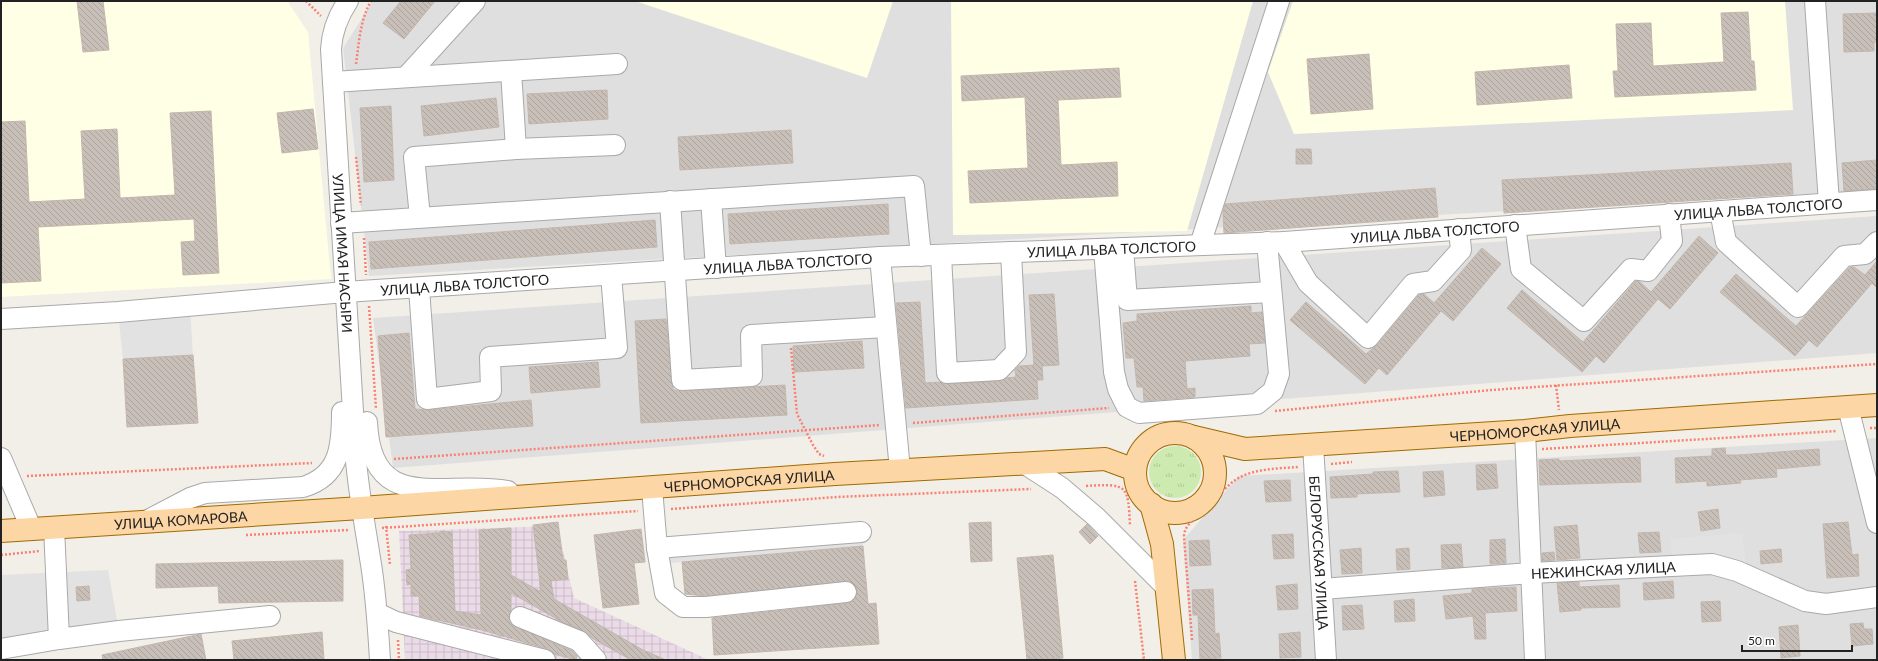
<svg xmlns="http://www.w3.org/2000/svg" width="1878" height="661" viewBox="0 0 1878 661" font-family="Lato,sans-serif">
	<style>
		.residential { fill: #e0dfdf }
		.industrial { fill: url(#industrial-grid) }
		.education { fill: #ffffe5 }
		.grass { fill: url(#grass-tufts) }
		.parking { fill: #e2e2e2 }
		.building { fill: url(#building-back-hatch); stroke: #c4b6ab }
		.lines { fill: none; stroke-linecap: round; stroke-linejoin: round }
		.minor-casing { stroke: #a9a9a9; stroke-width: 22 }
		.major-casing { stroke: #a06b00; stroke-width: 24 }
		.path { stroke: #fa8072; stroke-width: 2.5; stroke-dasharray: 2 2; stroke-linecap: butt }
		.minor { stroke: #fff; stroke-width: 20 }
		.major { stroke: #fcd6a4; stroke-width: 22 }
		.labels { text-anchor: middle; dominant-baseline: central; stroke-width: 4; stroke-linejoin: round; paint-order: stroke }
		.street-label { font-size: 14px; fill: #222; stroke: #fff }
	</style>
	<defs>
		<pattern id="industrial-grid" width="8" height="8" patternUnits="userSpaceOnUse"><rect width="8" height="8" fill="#ebdbe8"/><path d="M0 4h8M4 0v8" fill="none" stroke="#c9bcc7"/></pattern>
		<pattern id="grass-tufts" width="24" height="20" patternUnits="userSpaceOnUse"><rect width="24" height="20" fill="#cdebb0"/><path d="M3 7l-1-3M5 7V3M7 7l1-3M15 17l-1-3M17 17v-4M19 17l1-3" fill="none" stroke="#b0c997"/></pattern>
		<pattern id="building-back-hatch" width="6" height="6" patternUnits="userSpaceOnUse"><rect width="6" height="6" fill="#c7bfb8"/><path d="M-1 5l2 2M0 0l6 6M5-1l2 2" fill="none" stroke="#aba49e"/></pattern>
	</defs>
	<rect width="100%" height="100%" fill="#f2efe9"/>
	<path class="residential" d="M 373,1 L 1877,1 L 1877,190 L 369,276 L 343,48 Z
		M 1877,216 L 1877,353 L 393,468 L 373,318 Z
		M 1877,438 L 1877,660 L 1192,660 L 1183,540 L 1239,476 Z"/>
	<path class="industrial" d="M 557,526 L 574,598 L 709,660 L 405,660 L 399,531 Z"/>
	<path class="education" d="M 1,1 L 287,1 L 308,32 L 331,279 L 1,297 Z
		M 635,1 L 893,1 L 867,78 Z
		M 951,1 L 1253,1 L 1187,231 L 953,235 Z
		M 1293,1 L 1785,1 L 1793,110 L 1294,134 L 1268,72 Z"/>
	<path class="grass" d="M1149 472a26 26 0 1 1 52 0a26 26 0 1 1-52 0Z"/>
	<path class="parking" d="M 190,306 L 193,355 L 123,359 L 118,312 Z
		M 861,525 L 863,546 L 660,564 L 656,541 Z
		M 1742,533 L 1747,571 L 1672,560 L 1671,539 Z
		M 108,570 L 119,631 L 1,650 L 1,575 Z"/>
	<path class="building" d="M 77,1 L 103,1 L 109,50 L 83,52 Z
		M 401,1 L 435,1 L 404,39 L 383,23 Z
		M 1748,12 L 1751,61 L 1754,61 L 1756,90 L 1615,97 L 1613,71 L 1618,71 L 1616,24 L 1651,23 L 1653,66 L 1724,62 L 1721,13 Z
		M 1877,13 L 1877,42 L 1874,42 L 1874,51 L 1844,52 L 1843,14 Z
		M 1369,54 L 1373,109 L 1311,114 L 1307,59 Z
		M 1569,65 L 1572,98 L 1477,105 L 1475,72 Z
		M 1119,68 L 1121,97 L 1058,100 L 1061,165 L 1117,162 L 1118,196 L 970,203 L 968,171 L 1028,168 L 1025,97 L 962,101 L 961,76 Z
		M 607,90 L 608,119 L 529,124 L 527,94 Z
		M 496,98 L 499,127 L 424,136 L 421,106 Z
		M 391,106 L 394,180 L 364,182 L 360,108 Z
		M 313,109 L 318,149 L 282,153 L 277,113 Z
		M 211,111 L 219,273 L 183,275 L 181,242 L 195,241 L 194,219 L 38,227 L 41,281 L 1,283 L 1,122 L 25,121 L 29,202 L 85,199 L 81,131 L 117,129 L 120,198 L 175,195 L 170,113 Z
		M 791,130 L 793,163 L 680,170 L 678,137 Z
		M 1296,149 L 1311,149 L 1312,164 L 1296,164 Z
		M 1877,160 L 1877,189 L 1844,191 L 1842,163 Z
		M 1791,163 L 1793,194 L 1504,213 L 1502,180 Z
		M 1435,188 L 1438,217 L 1224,233 L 1223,213 L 1225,204 Z
		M 888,204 L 889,234 L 730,244 L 728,214 Z
		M 655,220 L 657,247 L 371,269 L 369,242 Z
		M 1699,236 L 1718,253 L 1670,309 L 1658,299 L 1604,363 L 1596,356 L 1582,372 L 1507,308 L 1522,290 L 1583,342 L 1636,281 L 1640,282 L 1651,292 Z
		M 1482,248 L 1501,264 L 1453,321 L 1441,311 L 1387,375 L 1379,368 L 1365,384 L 1290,320 L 1306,302 L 1366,354 L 1377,345 L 1419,295 L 1424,294 L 1434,303 Z
		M 1877,261 L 1877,288 L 1872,283 L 1817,347 L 1809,340 L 1795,356 L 1720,292 L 1736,274 L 1796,326 L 1850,267 L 1854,267 L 1865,275 Z
		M 1054,294 L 1059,365 L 1042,366 L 1043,380 L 1037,380 L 1038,399 L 906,408 L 896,303 L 920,302 L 925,383 L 941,382 L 948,384 L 1000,381 L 1007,378 L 1016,377 L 1015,370 L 1019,366 L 1034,365 L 1029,295 Z
		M 1251,306 L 1251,313 L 1262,312 L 1265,343 L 1249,344 L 1250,356 L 1185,361 L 1187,389 L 1195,388 L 1195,397 L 1144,401 L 1143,387 L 1137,387 L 1134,358 L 1126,358 L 1123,323 L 1137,321 L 1137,314 Z
		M 666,319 L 673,390 L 683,391 L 785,385 L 787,415 L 641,423 L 635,321 Z
		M 409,333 L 415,409 L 428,410 L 531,400 L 533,426 L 386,437 L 378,336 Z
		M 862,341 L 864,368 L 794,372 L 793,346 Z
		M 193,355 L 198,423 L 127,427 L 123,359 Z
		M 598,362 L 600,387 L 531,393 L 529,367 Z
		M 1725,448 L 1726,455 L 1738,455 L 1819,449 L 1820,465 L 1776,469 L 1777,477 L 1740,480 L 1741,483 L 1707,486 L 1707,481 L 1676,483 L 1675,458 L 1712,456 L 1712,449 Z
		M 1640,457 L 1641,482 L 1540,485 L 1539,460 L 1559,459 L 1559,461 Z
		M 1496,464 L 1498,488 L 1477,490 L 1476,465 Z
		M 1398,471 L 1400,492 L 1357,494 L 1357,497 L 1331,498 L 1330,477 L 1373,474 L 1373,472 Z
		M 1443,471 L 1445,495 L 1424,497 L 1423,472 Z
		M 1290,480 L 1291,501 L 1266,502 L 1264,481 Z
		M 1718,509 L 1720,528 L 1701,531 L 1698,512 Z
		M 558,522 L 563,560 L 566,560 L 568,579 L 551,581 L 554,599 L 643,650 L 666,660 L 631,660 L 592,638 L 584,631 L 564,623 L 511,593 L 511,611 L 509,618 L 511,624 L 572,651 L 577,656 L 576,660 L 554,654 L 548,649 L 482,630 L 420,616 L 419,596 L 411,596 L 411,584 L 407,585 L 406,570 L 411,569 L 409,535 L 440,533 L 440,531 L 452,532 L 455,611 L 481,615 L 479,530 L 511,528 L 511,575 L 541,592 L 533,525 Z
		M 991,522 L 992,561 L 971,562 L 969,523 Z
		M 1848,522 L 1852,555 L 1858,554 L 1859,576 L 1827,578 L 1823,524 Z
		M 1087,524 L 1098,536 L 1090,544 L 1079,532 Z
		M 1577,525 L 1580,558 L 1557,560 L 1554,527 Z
		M 641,529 L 645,562 L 634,563 L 639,604 L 603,608 L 594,535 Z
		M 1659,532 L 1661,552 L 1640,553 L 1638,533 Z
		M 1293,534 L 1294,558 L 1274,559 L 1272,535 Z
		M 1505,539 L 1506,563 L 1490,564 L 1490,540 Z
		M 1209,540 L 1211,565 L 1190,566 L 1189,541 Z
		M 1461,544 L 1463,567 L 1442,568 L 1441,545 Z
		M 863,546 L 868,604 L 876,603 L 879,644 L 714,655 L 712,618 L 848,603 L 853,601 L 857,591 L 855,586 L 850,581 L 705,596 L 685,594 L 682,562 Z
		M 1361,548 L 1362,573 L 1342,574 L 1340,550 Z
		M 1409,548 L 1410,569 L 1397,570 L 1396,549 Z
		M 1781,549 L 1782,562 L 1761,564 L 1760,551 Z
		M 1554,552 L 1555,560 L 1542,561 L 1542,553 Z
		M 1053,555 L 1063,658 L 1027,660 L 1017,558 Z
		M 343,560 L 343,601 L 219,603 L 218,586 L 156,588 L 156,564 Z
		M 1673,581 L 1674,598 L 1644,600 L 1643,583 Z
		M 1579,582 L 1579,587 L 1619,585 L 1620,607 L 1581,608 L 1581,610 L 1560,612 L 1557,583 Z
		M 1297,584 L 1298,609 L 1278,610 L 1276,586 Z
		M 89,586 L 90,600 L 77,601 L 76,587 Z
		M 1516,587 L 1517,611 L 1485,613 L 1486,639 L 1475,639 L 1473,616 L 1446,619 L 1443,596 L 1472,593 L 1472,589 Z
		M 1213,589 L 1215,634 L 1219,633 L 1221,658 L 1200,659 L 1198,615 L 1193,615 L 1192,590 Z
		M 1414,599 L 1415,621 L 1395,622 L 1394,601 Z
		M 1720,601 L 1721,621 L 1702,622 L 1701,602 Z
		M 1362,605 L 1364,629 L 1343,630 L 1342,606 Z
		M 1863,623 L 1864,629 L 1872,629 L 1873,644 L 1852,646 L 1850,624 Z
		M 1798,625 L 1800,656 L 1781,658 L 1779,627 Z
		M 322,632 L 324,660 L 234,660 L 232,641 Z
		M 1300,632 L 1301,657 L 1280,658 L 1279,634 Z
		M 201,634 L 206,660 L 103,660 L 102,655 Z"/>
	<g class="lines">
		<g class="minor-casing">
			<g id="minor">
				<path id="s1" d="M 348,1 C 338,16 332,31 331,49 L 356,461 C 359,494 365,526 370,558 C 376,592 378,626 380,660"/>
				<path d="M 1815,1 L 1829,203"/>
				<path d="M 511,71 L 516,149"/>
				<path d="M 407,76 L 475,1"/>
				<path d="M 333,82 L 617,64"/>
				<path d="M 711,199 L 716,268"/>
				<path d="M 670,201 L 682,380 L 752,376 L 751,335 L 886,327"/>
				<path d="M 1720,211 L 1726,242 L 1798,307 L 1844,256 L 1865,254 L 1877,242"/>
				<path d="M 420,217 L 414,157 L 516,149 L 615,145"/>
				<path d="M 341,223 L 914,186 L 921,256"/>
				<path d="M 1515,225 L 1521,269 L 1584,321 L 1631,269 L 1648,271 L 1672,241 L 1669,214"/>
				<path d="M 1284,242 L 1308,283 L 1368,338 L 1413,284 L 1433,281 L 1461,250 L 1459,229"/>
				<path d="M 1200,245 L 1279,1"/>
				<path d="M 1123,248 L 1127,300 L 1271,292"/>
				<path d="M 1104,249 L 1114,372 L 1118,389 L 1127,407 L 1139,413 L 1257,404 L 1273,391 L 1279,374 L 1267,242"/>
				<path d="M 941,255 L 947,373 L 999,370 L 1016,352 L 1011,252"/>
				<path d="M 880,257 L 900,470"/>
				<path d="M 419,288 L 427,399 L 491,391 L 490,357 L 617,348 L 611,275"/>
				<path id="s2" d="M 1,319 L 118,312 L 345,292 L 880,257 L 1284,242 L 1877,200"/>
				<path d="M 1848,407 L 1877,523"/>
				<path d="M 367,422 C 371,517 444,479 508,491"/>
				<path d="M 1525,431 L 1535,660"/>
				<path id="s3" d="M 1313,445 L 1326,660"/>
				<path d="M 1,458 L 31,528"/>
				<path d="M 1025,464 L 1062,488 L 1096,517 L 1167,588"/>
				<path d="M 652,488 L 657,548 L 665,593 L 683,607 L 706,607 L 846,592"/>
				<path d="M 148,520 L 190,498 L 205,493 L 303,487 C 340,476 342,446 342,412"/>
				<path d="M 54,527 L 59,639 L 119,631 L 270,616"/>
				<path d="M 657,548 L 861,532"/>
				<path id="s4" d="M 1322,589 L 1531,573 L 1712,564 L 1737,571 L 1805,601 L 1826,604 L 1877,597"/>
				<path d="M 377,613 L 396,622 L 545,660"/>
				<path d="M 520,617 L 579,641 L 596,660"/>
				<path d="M 1,649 L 59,639"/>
			</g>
		</g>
		<g class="major-casing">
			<g id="major">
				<circle cx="1175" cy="473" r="40"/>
				<path id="s5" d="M 1194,437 L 1245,449 L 1525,431 L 1570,426 L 1877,405"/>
				<path d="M 1151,504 L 1162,544 L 1174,660"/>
				<path id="s6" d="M 1,531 L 361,508 L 835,474 L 1105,459 L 1135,470"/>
			</g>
		</g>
		<path class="path" d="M 306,1 L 321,16
			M 356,64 C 359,43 360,20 371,1
			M 356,157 L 361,205
			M 364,238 L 366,275
			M 369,306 L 376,409
			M 791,348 L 797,414 L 813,445 L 819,454 L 824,456
			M 1556,385 L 1559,410
			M 1275,411 L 1491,390 L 1877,364
			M 913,423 L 1109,408
			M 1870,428 L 1877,428
			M 1542,449 L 1837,431
			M 394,459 L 880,425
			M 1331,464 L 1352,462
			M 27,476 L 312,463
			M 1086,486 C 1129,483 1128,486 1130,526
			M 671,509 L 837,497 L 1031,489
			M 386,526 L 390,565
			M 382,528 L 638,511
			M 246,535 L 349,530
			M 1,555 L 40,551
			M 1135,581 L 1144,660
			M 398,640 L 399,660
			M 1192,640 L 1184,536 C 1185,523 1196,519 1205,511 C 1213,503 1219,494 1228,486 C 1246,468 1274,469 1298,467"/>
		<use href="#minor" class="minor"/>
		<use href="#major" class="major"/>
	</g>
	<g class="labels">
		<g class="street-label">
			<text stroke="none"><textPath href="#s2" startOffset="1761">УЛИЦА ЛЬВА ТОЛСТОГО</textPath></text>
			<text stroke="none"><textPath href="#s2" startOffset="1437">УЛИЦА ЛЬВА ТОЛСТОГО</textPath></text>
			<text stroke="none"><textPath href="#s2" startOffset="1113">УЛИЦА ЛЬВА ТОЛСТОГО</textPath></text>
			<text stroke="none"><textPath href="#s1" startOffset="256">УЛИЦА ИМАЯ НАСЫРИ</textPath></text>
			<text stroke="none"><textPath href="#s2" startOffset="789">УЛИЦА ЛЬВА ТОЛСТОГО</textPath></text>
			<text stroke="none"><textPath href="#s2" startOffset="465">УЛИЦА ЛЬВА ТОЛСТОГО</textPath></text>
			<text stroke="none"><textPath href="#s5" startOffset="343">ЧЕРНОМОРСКАЯ УЛИЦА</textPath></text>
			<text stroke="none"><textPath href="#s6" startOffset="750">ЧЕРНОМОРСКАЯ УЛИЦА</textPath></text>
			<text stroke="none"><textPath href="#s6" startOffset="180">УЛИЦА КОМАРОВА</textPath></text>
			<text stroke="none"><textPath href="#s3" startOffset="108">БЕЛОРУССКАЯ УЛИЦА</textPath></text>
			<text stroke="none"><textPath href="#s4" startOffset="282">НЕЖИНСКАЯ УЛИЦА</textPath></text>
		</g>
	</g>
	<rect width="1878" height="661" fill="none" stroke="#222222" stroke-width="4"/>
	<path d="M1742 645v6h110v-6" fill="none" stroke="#222222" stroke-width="2"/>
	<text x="1748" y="645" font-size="12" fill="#222222" stroke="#ffffff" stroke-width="3" paint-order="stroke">50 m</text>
</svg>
